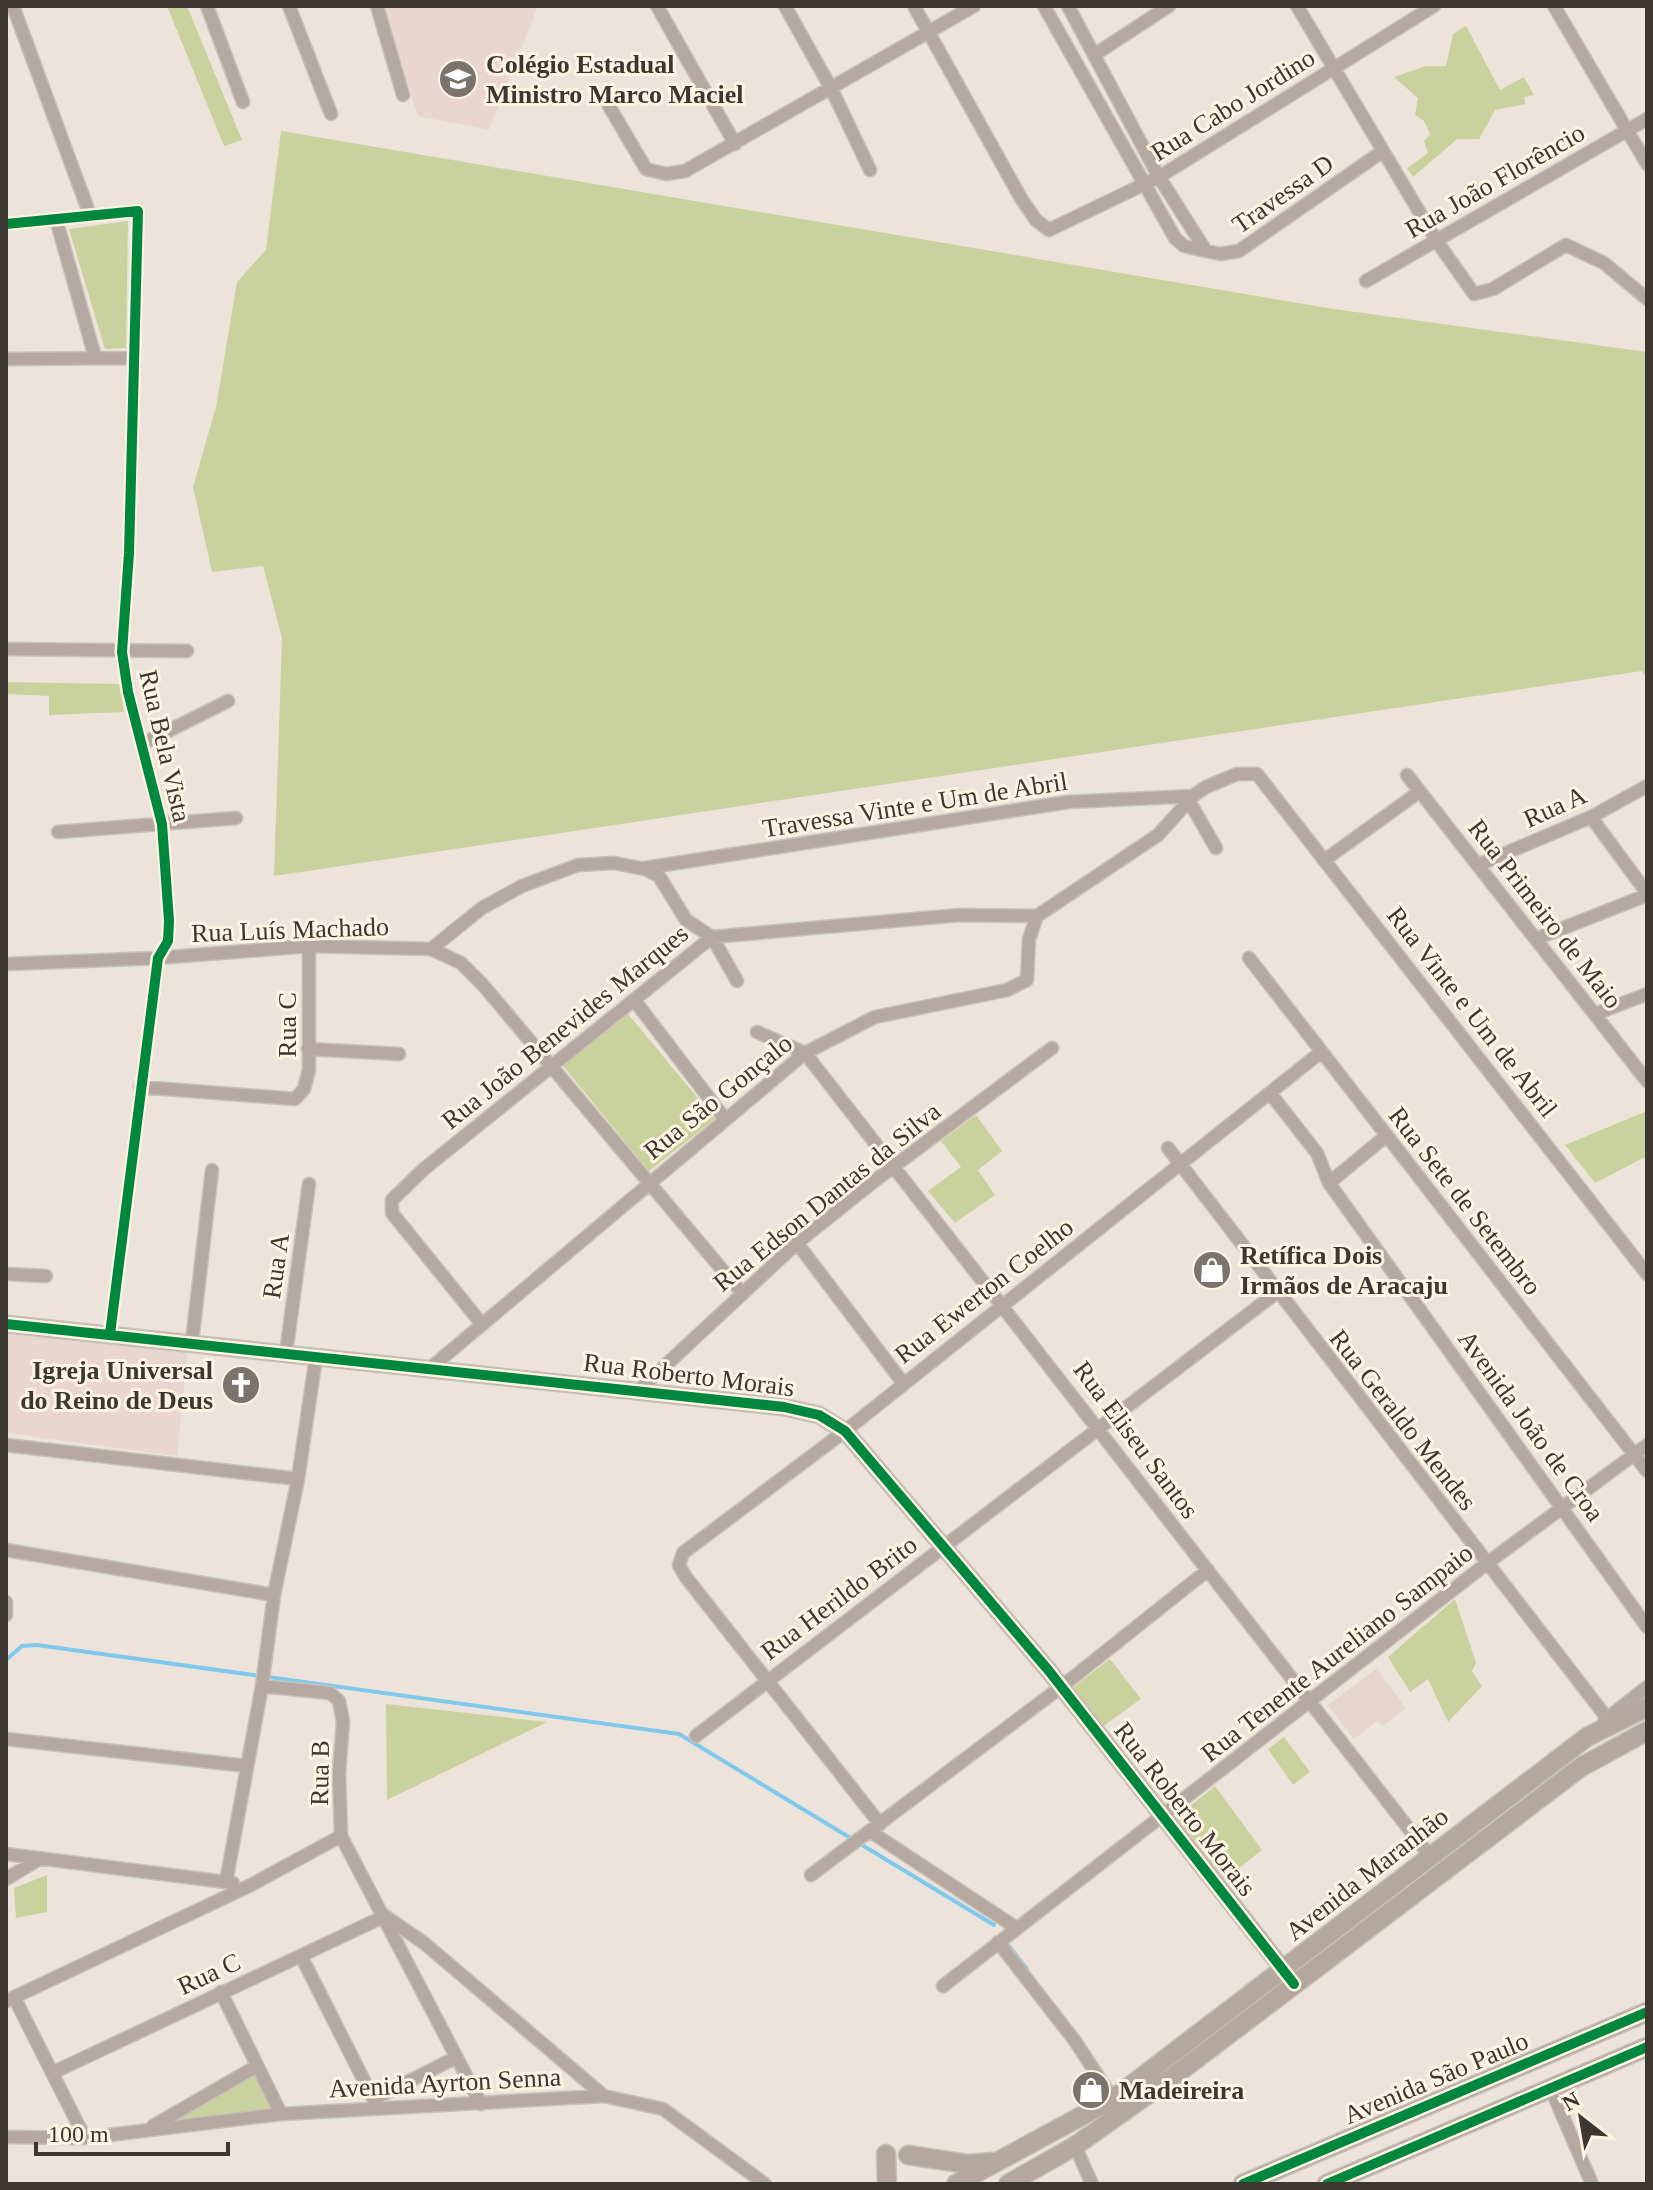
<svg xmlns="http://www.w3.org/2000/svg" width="1653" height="2190" viewBox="0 0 1653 2190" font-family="Georgia,serif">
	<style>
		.commercial { fill: #e7d6cd }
		.education { fill: #e8d6cf }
		.green { fill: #c9d29c }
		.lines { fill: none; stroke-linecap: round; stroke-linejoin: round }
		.stream { stroke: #80c9ed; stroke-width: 4 }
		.minor-casing { stroke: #c7c1ba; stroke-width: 15 }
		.tertiary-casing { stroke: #c7c1ba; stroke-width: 19 }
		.secondary-casing { stroke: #c7c1ba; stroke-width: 21 }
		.minor { stroke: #b5a8a0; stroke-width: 12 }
		.tertiary { stroke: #b5a8a0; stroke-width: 16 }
		.secondary { stroke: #b4a79d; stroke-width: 18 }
		.cycleway-casing { stroke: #fff3e4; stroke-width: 15 }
		.cycleway { stroke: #00873e; stroke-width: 10 }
		.labels { text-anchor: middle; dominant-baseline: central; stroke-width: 6; stroke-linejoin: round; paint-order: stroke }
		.poi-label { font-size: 26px; font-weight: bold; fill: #3c3730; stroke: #fff3e4; text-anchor: start }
		.street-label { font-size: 26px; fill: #3c3730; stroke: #fff3e4 }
	</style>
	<rect width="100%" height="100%" fill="#ece4db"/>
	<path class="commercial" d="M 1377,1668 L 1406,1709 L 1382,1726 L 1377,1721 L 1354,1739 L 1328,1705 Z"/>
	<path class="education" d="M 384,6 L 538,6 L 489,130 L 418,116 Z
		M 6,1329 L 188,1348 L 177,1456 L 6,1433 Z"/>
	<path class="green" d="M 167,6 L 187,6 L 242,140 L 224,146 Z
		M 1466,26 L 1500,90 L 1524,77 L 1534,95 L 1524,97 L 1525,104 L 1495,110 L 1479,139 L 1457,139 L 1413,177 L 1407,168 L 1428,153 L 1424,141 L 1430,134 L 1424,121 L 1415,115 L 1418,98 L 1394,77 L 1426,66 L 1446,66 L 1453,34 Z
		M 281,131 L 1334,309 L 1647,352 L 1647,678 L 1642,671 L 274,876 L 282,638 L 263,566 L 212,572 L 193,487 L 216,407 L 237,282 L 266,250 Z
		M 128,221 L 126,348 L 105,349 L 69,229 Z
		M 6,682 L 121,684 L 124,712 L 49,715 L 49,696 L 6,694 Z
		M 628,1014 L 715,1119 L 649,1171 L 563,1066 Z
		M 1647,1111 L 1647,1156 L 1595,1183 L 1565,1145 Z
		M 976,1115 L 1002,1151 L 978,1170 L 995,1195 L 955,1223 L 928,1191 L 961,1167 L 941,1141 Z
		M 1455,1599 L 1476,1663 L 1472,1671 L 1482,1686 L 1448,1722 L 1428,1679 L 1410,1692 L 1388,1657 Z
		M 1110,1659 L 1141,1699 L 1102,1727 L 1071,1689 Z
		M 386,1704 L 547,1722 L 387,1800 Z
		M 1284,1737 L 1310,1772 L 1293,1785 L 1268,1749 Z
		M 1215,1786 L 1262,1850 L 1224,1880 L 1176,1817 Z
		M 47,1875 L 47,1912 L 16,1918 L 14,1888 Z
		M 255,2075 L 271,2108 L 172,2122 Z"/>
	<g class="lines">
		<path class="stream" d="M 6,1660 L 22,1646 L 37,1645 L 679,1734 L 994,1925
			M 1009,1946 L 1027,1969"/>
		<g class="minor-casing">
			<path id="minor" d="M 13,6 L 90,215
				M 207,6 L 243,102
				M 289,6 L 331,114
				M 377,6 L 403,95
				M 657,6 L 735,144
				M 785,6 L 832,90 L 870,170
				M 914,6 L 1022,200 L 1036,220 L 1049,230 L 1159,177 L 1434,6
				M 1044,6 L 1175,238 L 1184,246 L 1220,254 L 1239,251 L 1383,151
				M 1068,6 L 1159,177 L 1204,248
				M 1297,6 L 1436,240 L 1474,294 L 1493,289 L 1566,245 L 1604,263 L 1647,299
				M 1554,6 L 1647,164
				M 1094,55 L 1169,6
				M 609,106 L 646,169 L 666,174 L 685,171 L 974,6
				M 56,219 L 95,357
				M 6,224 L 138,211 L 129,553 L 122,652 L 128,692 L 162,824 L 169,921 L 168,941 L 158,958 L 110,1334
				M 1366,281 L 1647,119
				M 6,359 L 133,358
				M 6,649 L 187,651
				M 144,743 L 228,701
				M 1407,775 L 1647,1081
				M 1189,801 L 1216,848
				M 1591,817 L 1647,893
				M 58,832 L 236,818
				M 1326,859 L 1419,792
				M 1480,864 L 1591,817 L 1647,786
				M 645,868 L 1068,802 L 1193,796
				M 1037,916 L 1158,835 L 1193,796 L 1206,787 L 1237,774 L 1257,774 L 1647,1274
				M 1538,938 L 1647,895
				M 431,949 L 461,963 L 483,985 L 741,1292
				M 1249,958 L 1647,1471
				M 6,964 L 158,958 L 309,946 L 431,949 L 482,908 L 522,886 L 578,865 L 614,863 L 645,869 L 659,876 L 686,920 L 712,937 L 737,981
				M 635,1001 L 725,1119
				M 1595,1014 L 1647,994
				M 757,1032 L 805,1053 L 1430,1856
				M 308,1049 L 399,1054
				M 140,1087 L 295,1099 L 304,1089 L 309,1070 L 309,946
				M 1270,1093 L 1317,1153 L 1329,1183 L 1647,1627
				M 1168,1148 L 1607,1718
				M 1329,1183 L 1386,1136
				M 797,1243 L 903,1383
				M 6,1274 L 46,1276
				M 481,1323 L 392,1213 L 392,1200 L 424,1169 L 712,937 L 960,915 L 1037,916
				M 192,1342 L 212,1170
				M 286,1353 L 309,1184
				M 428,1370 L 805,1053 L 875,1017 L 1007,990 L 1027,980 L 1029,939 L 1037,916
				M 639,1390 L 797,1243 L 877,1179 L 1052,1048
				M 6,1445 L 298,1479
				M 6,1550 L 274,1595
				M 6,1602 L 6,1615
				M 262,1686 L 330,1693 L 339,1701 L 343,1722 L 339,1773 L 341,1836 L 481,2104
				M 1604,1721 L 1647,1687
				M 696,1736 L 1276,1293
				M 6,1739 L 247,1766
				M 880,1824 L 685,1576 L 679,1565 L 683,1553 L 845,1431 L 1321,1052
				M 871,1832 L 1015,1927
				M 6,1854 L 233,1883
				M 811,1875 L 1061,1687 L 1208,1570
				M 6,1879 L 39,1859
				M 226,1882 L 262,1686 L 274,1595 L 298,1479 L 316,1357
				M 385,1916 L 424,1943 L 604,2096
				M 998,1942 L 1075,2041 L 1113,2099
				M 301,1956 L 378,2108
				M 943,1986 L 1486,1564 L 1647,1445
				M 221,1992 L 281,2114
				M 14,1997 L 85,2138
				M 6,2001 L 251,1885 L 341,1836
				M 52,2073 L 385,1916
				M 1551,2089 L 1592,2184
				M 374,2099 L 455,2058
				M 153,2126 L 257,2066
				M 6,2137 L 85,2138 L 281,2114 L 604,2096 L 663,2109 L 765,2184
				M 1075,2146 L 1092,2184"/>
		</g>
		<g class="tertiary-casing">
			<path id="tertiary" d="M 6,1324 L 784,1407 L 819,1415 L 845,1431 L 1049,1671 L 1290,1978"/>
		</g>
		<g class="secondary-casing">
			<path id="secondary" d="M 886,2154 L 887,2184
				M 908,2155 L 967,2164 L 993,2162
				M 956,2184 L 1113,2099 L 1587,1737 L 1647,1707
				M 1008,2184 L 1075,2146 L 1174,2076 L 1581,1767 L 1647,1731
				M 1243,2184 L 1647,2012
				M 1327,2184 L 1647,2047"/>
		</g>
		<use href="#minor" class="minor"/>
		<use href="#tertiary" class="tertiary"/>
		<use href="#secondary" class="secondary"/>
		<g class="cycleway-casing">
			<path id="cycleway" d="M 6,224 L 138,211 L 129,553 L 122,652 L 128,692 L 162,824 L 169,921 L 168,941 L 158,958 L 110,1334
				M 6,1324 L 784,1407 L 819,1415 L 845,1431 L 1049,1671 L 1294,1984
				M 1243,2184 L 1647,2012
				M 1327,2184 L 1647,2047"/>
		</g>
		<use href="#cycleway" class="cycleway"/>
	</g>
	<defs>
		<g id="school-disc" transform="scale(2)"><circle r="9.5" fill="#7a746c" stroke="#fff3e4"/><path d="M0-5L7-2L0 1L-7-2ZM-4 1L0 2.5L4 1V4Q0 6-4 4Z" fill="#fff"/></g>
		<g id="shop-disc" transform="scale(2)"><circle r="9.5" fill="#7a746c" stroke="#fff3e4"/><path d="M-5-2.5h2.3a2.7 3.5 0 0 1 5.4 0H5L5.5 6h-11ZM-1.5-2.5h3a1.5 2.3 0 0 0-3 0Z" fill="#fff"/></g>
		<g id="church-disc" transform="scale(2)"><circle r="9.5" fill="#7a746c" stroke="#fff3e4"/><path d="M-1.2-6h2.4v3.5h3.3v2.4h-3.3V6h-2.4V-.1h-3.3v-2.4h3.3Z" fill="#fff"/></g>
	</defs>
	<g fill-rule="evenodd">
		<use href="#school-disc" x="458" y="79"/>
		<use href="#shop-disc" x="1212" y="1270"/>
		<use href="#church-disc" x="241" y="1385"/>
		<use href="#shop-disc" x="1091" y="2090"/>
	</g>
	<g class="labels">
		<g class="poi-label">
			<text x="486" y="64">Colégio Estadual<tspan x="486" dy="30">Ministro Marco Maciel</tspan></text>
			<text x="1240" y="1255">Retífica Dois<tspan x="1240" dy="30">Irmãos de Aracaju</tspan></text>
			<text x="213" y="1370" text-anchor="end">Igreja Universal<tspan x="213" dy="30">do Reino de Deus</tspan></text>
			<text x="1119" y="2090">Madeireira</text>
		</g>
		<g class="street-label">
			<text transform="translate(1233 105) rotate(-32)">Rua Cabo Jordino</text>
			<text transform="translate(1495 181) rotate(-30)">Rua João Florêncio</text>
			<text transform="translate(1283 194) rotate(-35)">Travessa D</text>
			<text transform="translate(165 746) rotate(77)">Rua Bela Vista</text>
			<text transform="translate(915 805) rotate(-9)">Travessa Vinte e Um de Abril</text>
			<text transform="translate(1555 807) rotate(-24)">Rua A</text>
			<text transform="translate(1545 914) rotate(52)">Rua Primeiro de Maio</text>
			<text transform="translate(290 930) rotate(-2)">Rua Luís Machado</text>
			<text transform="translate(1472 1012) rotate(52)">Rua Vinte e Um de Abril</text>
			<text transform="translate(287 1025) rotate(-90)">Rua C</text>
			<text transform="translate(565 1027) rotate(-39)">Rua João Benevides Marques</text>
			<text transform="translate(718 1097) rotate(-39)">Rua São Gonçalo</text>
			<text transform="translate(827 1197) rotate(-39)">Rua Edson Dantas da Silva</text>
			<text transform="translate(1465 1201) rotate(52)">Rua Sete de Setembro</text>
			<text transform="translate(276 1266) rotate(-82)">Rua A</text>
			<text transform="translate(984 1291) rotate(-38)">Rua Ewerton Coelho</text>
			<text transform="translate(689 1375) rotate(7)">Rua Roberto Morais</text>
			<text transform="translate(1403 1420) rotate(52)">Rua Geraldo Mendes</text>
			<text transform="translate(1531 1426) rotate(54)">Avenida João de Croa</text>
			<text transform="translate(1136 1440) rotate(53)">Rua Eliseu Santos</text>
			<text transform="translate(839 1598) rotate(-37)">Rua Herildo Brito</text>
			<text transform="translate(1337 1653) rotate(-38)">Rua Tenente Aureliano Sampaio</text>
			<text transform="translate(320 1773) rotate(-89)">Rua B</text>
			<text transform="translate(1185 1809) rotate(52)">Rua Roberto Morais</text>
			<text transform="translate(1367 1874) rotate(-38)">Avenida Maranhão</text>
			<text transform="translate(209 1974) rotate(-25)">Rua C</text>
			<text transform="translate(1436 2078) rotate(-23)">Avenida São Paulo</text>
			<text transform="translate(445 2083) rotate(-3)">Avenida Ayrton Senna</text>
		</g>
	</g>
	<rect width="1653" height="2190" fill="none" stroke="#3c3730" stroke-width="16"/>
	<g transform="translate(1581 2118) rotate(329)" stroke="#fff3e4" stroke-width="6" paint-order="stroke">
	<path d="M0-6L14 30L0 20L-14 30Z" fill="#3c3730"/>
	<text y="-12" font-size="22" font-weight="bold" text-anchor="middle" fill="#3c3730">N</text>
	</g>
	<path d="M36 2142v12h192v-12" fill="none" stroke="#3c3730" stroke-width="4"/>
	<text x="48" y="2142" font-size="24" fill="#3c3730" stroke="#fff3e4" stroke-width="6" paint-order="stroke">100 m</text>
</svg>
